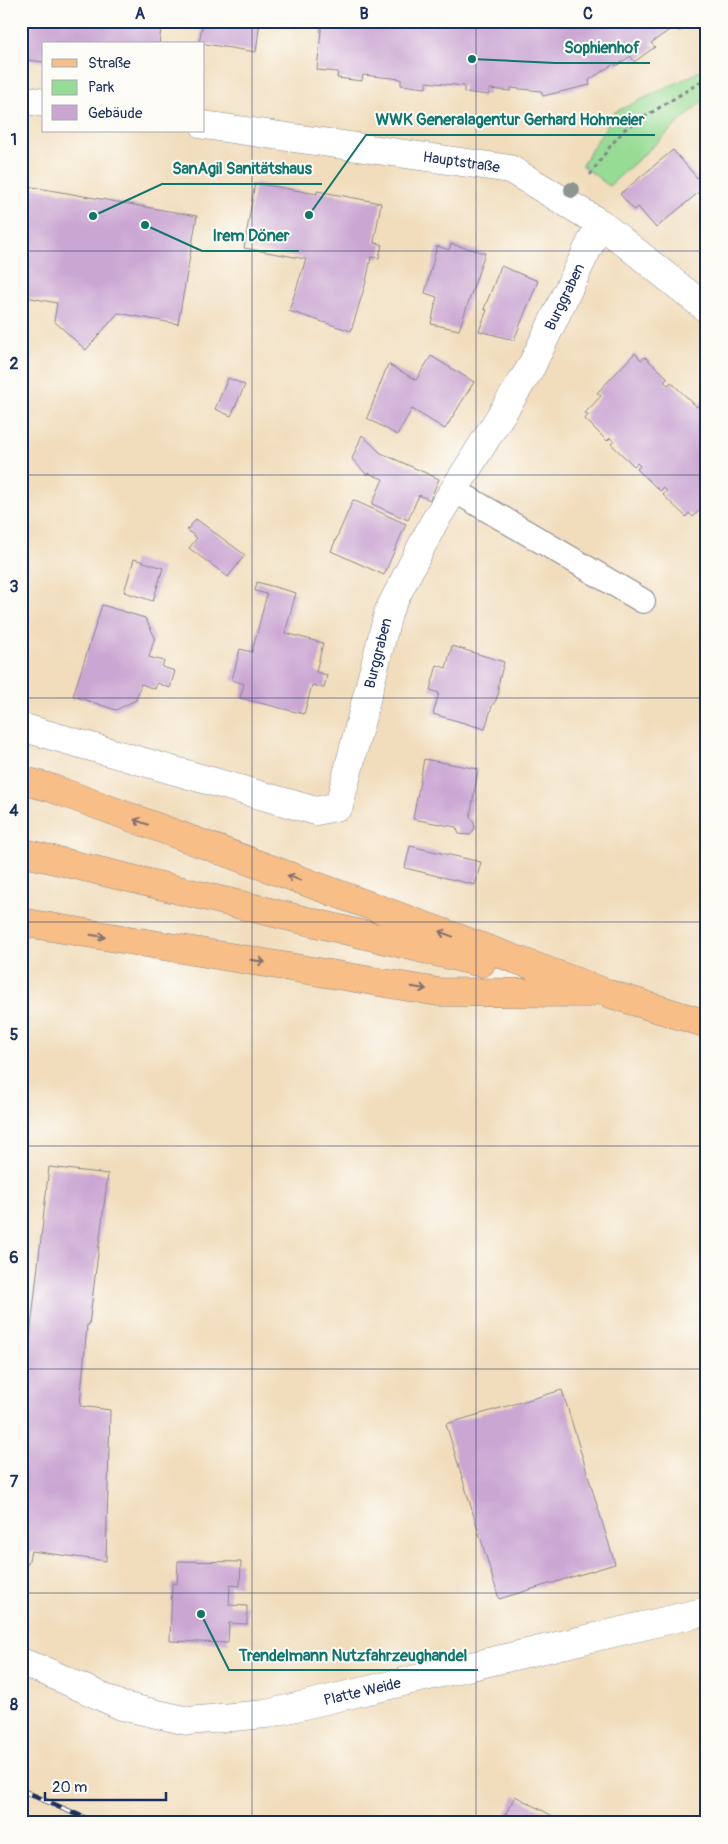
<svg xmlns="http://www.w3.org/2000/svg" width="728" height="1844" viewBox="0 0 728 1844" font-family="Pangolin,sans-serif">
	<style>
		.green { fill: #97dc94; stroke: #598679 }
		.building { fill: #caa6d3 }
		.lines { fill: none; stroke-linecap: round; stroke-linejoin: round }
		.service-casing { stroke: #86868d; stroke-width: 26 }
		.minor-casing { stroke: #86868d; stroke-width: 29 }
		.primary-casing { stroke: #86868d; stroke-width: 29 }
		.path { stroke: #86868d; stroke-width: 3; stroke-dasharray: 4 4; stroke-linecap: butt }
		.service { stroke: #fff; stroke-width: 24 }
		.minor { stroke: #fff; stroke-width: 28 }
		.primary { stroke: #f7be87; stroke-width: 28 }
		.rail-casing { stroke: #1b2f5e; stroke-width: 5.5 }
		.rail { stroke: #fdfcf7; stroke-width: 4; stroke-dasharray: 11; stroke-linecap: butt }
		.tree { fill: #8c9590 }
		.oneway { stroke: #7e6f70 }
		.grid { fill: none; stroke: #1b2f5e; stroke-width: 1; stroke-opacity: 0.55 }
		.labels { text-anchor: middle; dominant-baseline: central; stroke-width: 4; stroke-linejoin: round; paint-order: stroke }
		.street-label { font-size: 15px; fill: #1b2f5e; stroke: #fdfcf7 }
		.leader { fill: none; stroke: #0f766e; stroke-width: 2 }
		.callout-dot { fill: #0f766e; stroke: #fdfcf7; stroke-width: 2 }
		.callout-label { font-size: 16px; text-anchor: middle; font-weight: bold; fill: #0f766e; stroke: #fdfcf7; stroke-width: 4; stroke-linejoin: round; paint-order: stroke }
		.neatline { fill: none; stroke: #1b2f5e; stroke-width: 2 }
		.grid-label { font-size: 16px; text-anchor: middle; font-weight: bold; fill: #1b2f5e }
	</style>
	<rect width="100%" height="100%" fill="#fdfcf7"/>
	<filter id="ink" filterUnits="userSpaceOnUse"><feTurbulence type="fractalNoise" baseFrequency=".02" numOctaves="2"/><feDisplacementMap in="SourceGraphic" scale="10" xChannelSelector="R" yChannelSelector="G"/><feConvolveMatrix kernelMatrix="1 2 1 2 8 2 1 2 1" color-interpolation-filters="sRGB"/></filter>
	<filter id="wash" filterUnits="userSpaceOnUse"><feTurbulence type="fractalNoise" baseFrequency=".0096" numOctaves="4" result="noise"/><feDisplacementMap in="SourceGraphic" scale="20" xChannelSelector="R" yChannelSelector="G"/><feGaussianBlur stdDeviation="1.12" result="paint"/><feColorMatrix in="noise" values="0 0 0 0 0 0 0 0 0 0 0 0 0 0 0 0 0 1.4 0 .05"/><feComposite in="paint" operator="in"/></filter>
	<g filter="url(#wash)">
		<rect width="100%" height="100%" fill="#f1ddbc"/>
		<path class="green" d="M 707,64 L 707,97 L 609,186 L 582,165 L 615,112 L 693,75 Z"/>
		<g id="blocks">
			<path class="building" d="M 21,21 L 162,21 L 159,44 L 44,44 L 44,62 L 21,59 Z
				M 203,21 L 260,21 L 256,52 L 199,43 Z
				M 322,21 L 694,21 L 679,31 L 675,26 L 651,43 L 655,47 L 634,62 L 631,56 L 616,66 L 615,63 L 589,80 L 590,85 L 543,96 L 541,91 L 511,88 L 511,91 L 489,89 L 489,95 L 464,92 L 464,86 L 426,82 L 426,88 L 401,85 L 401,79 L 363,75 L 362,81 L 337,78 L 338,72 L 317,70 Z
				M 673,150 L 705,187 L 656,228 L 638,207 L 634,210 L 620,194 Z
				M 255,183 L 317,194 L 317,191 L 381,203 L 374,243 L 382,244 L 379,258 L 371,257 L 366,282 L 351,331 L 289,311 L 306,259 L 244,248 Z
				M 21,185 L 197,216 L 178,324 L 118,313 L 86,350 L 54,321 L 57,303 L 21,296 Z
				M 451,244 L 485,253 L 459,330 L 431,324 L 437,297 L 425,293 L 437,246 L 449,250 Z
				M 501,266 L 538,281 L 514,340 L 479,331 L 487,310 L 484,309 Z
				M 635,353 L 641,360 L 645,357 L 668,378 L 664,382 L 668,385 L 671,382 L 697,407 L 703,400 L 707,404 L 707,502 L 693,517 L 689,513 L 686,517 L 663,495 L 667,491 L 663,488 L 660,491 L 637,469 L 640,466 L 637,463 L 634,466 L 611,444 L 614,441 L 610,438 L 607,441 L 585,419 L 588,415 L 585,413 L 601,396 L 597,393 Z
				M 431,356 L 474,382 L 445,429 L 412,409 L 397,435 L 367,418 L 388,364 L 416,380 Z
				M 228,378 L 245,385 L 231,416 L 215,409 Z
				M 362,435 L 381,453 L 439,479 L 430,500 L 419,495 L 408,520 L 372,504 L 383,479 L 368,473 L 367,475 L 352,459 Z
				M 353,500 L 406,524 L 384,575 L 331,551 Z
				M 196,519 L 245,555 L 228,577 L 189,548 L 197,538 L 187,530 Z
				M 134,559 L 163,568 L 153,601 L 124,592 Z
				M 257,582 L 296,593 L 285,633 L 323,643 L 316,672 L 327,675 L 324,688 L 312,685 L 304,714 L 240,698 L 244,684 L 232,680 L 240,649 L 252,652 L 267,594 L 255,591 Z
				M 102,605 L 145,618 L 155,637 L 149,657 L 164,661 L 162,667 L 175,671 L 170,688 L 157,683 L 155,689 L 141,684 L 136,700 L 116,710 L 73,696 Z
				M 452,646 L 504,662 L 498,685 L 499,692 L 496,700 L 492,706 L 485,729 L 433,714 L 439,693 L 430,690 L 437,665 L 446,668 Z
				M 424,759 L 478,769 L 470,818 L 473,820 L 475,828 L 470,835 L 459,834 L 456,827 L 413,819 Z
				M 410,846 L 481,862 L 475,885 L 405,868 Z
				M 49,1167 L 108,1174 L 89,1325 L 87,1325 L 80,1406 L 110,1410 L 106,1561 L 31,1551 L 28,1564 L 21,1563 L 21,1399 L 23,1399 Z
				M 562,1390 L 615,1564 L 499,1599 L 446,1424 Z
				M 178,1561 L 241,1562 L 240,1586 L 230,1585 L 229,1605 L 247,1606 L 247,1624 L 229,1623 L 228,1643 L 170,1641 L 172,1583 L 177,1584 Z
				M 515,1796 L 566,1823 L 501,1823 Z"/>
		</g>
	</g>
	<g filter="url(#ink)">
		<use href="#blocks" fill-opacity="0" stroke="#86868d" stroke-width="1"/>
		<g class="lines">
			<g class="service-casing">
				<path id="service" d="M 454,490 L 643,601"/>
			</g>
			<g class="minor-casing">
				<g id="minor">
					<path d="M 21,99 L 44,103"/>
					<path id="s1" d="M 204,125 L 510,169 L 600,223 L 707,309"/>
					<path id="s2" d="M 21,727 L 316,811 L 339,806 L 389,610 L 434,522 L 531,367 L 600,223"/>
					<path id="s3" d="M 21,1662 L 45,1671 L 122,1706 L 188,1721 L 266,1714 L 707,1611"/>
				</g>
			</g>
			<g class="primary-casing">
				<path id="primary" d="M 21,780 L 51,788 L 607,993 L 707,1024
					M 21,852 L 481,963
					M 21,922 L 438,992 L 588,993"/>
			</g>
			<path class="path" d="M 590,175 L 611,145 L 625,129 L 707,78"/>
			<use href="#service" class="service"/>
			<use href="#minor" class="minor"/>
			<use href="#primary" class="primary"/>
			<g class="rail-casing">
				<path id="rail" d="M 21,1790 L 96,1823"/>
			</g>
			<use href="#rail" class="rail"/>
		</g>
		<circle class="tree" cx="572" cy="190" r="8"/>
		<defs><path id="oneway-shaft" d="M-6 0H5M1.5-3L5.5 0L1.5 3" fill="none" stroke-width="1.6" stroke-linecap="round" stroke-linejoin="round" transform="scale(1.25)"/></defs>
		<g class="oneway">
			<use href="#oneway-shaft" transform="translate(141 822) rotate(-160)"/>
			<use href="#oneway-shaft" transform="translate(294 878) rotate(-160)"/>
			<use href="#oneway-shaft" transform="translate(446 934) rotate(-160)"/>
			<use href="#oneway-shaft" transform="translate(98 936) rotate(9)"/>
			<use href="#oneway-shaft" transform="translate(258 961) rotate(9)"/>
			<use href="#oneway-shaft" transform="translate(419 988) rotate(10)"/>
		</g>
	</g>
	<path class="grid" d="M 252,21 L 252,1823M 476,21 L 476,1823M 21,251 L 707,251M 21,475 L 707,475M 21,698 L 707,698M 21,922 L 707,922M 21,1146 L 707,1146M 21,1369 L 707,1369M 21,1593 L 707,1593"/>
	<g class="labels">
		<g class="street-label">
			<text stroke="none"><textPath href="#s1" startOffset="260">Hauptstraße</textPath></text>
			<text stroke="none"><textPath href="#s2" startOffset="892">Burggraben</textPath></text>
			<text stroke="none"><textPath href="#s2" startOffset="488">Burggraben</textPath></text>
			<text stroke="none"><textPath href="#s3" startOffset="355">Platte Weide</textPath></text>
		</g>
	</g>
	<path class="leader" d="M472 59L555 63H650M309 215L366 135H655M93 216L162 184H322M145 225L202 251H299M201 1614L229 1670H478"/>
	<g class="callout-dot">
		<circle cx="472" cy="59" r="5"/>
		<circle cx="309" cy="215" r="5"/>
		<circle cx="93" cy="216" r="5"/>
		<circle cx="145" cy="225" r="5"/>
		<circle cx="201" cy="1614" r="5"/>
	</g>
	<g class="callout-label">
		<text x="602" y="53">Sophienhof</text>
		<text x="510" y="125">WWK Generalagentur Gerhard Hohmeier</text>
		<text x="242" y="174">SanAgil Sanitätshaus</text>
		<text x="251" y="241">Irem Döner</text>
		<text x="353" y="1661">Trendelmann Nutzfahrzeughandel</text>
	</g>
	<rect width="728" height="1844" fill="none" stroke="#fdfcf7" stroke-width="55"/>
	<rect x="42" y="42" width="162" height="90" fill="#fdfcf7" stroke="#a3aaba"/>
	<rect x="52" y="59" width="25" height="8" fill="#f7be87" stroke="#a3aaba"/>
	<text x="88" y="68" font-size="15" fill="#1b2f5e">Straße</text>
	<rect x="52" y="80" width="25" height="15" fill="#97dc94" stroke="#a3aaba"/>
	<text x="88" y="92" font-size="15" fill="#1b2f5e">Park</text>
	<rect x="52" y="105" width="25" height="15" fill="#caa6d3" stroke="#a3aaba"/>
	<text x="88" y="118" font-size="15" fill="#1b2f5e">Gebäude</text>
	<path d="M45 1792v8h121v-8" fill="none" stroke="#1b2f5e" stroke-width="2.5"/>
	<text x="52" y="1792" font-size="15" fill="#1b2f5e" stroke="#fdfcf7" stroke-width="4" paint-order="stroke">20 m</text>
	<rect x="28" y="28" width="672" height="1788" class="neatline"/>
	<g class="grid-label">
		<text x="140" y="19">A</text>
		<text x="364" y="19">B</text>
		<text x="588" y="19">C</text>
		<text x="14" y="145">1</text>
		<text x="14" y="369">2</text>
		<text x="14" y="592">3</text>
		<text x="14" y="816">4</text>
		<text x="14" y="1040">5</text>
		<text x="14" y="1263">6</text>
		<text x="14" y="1487">7</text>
		<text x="14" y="1710">8</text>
	</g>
</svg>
